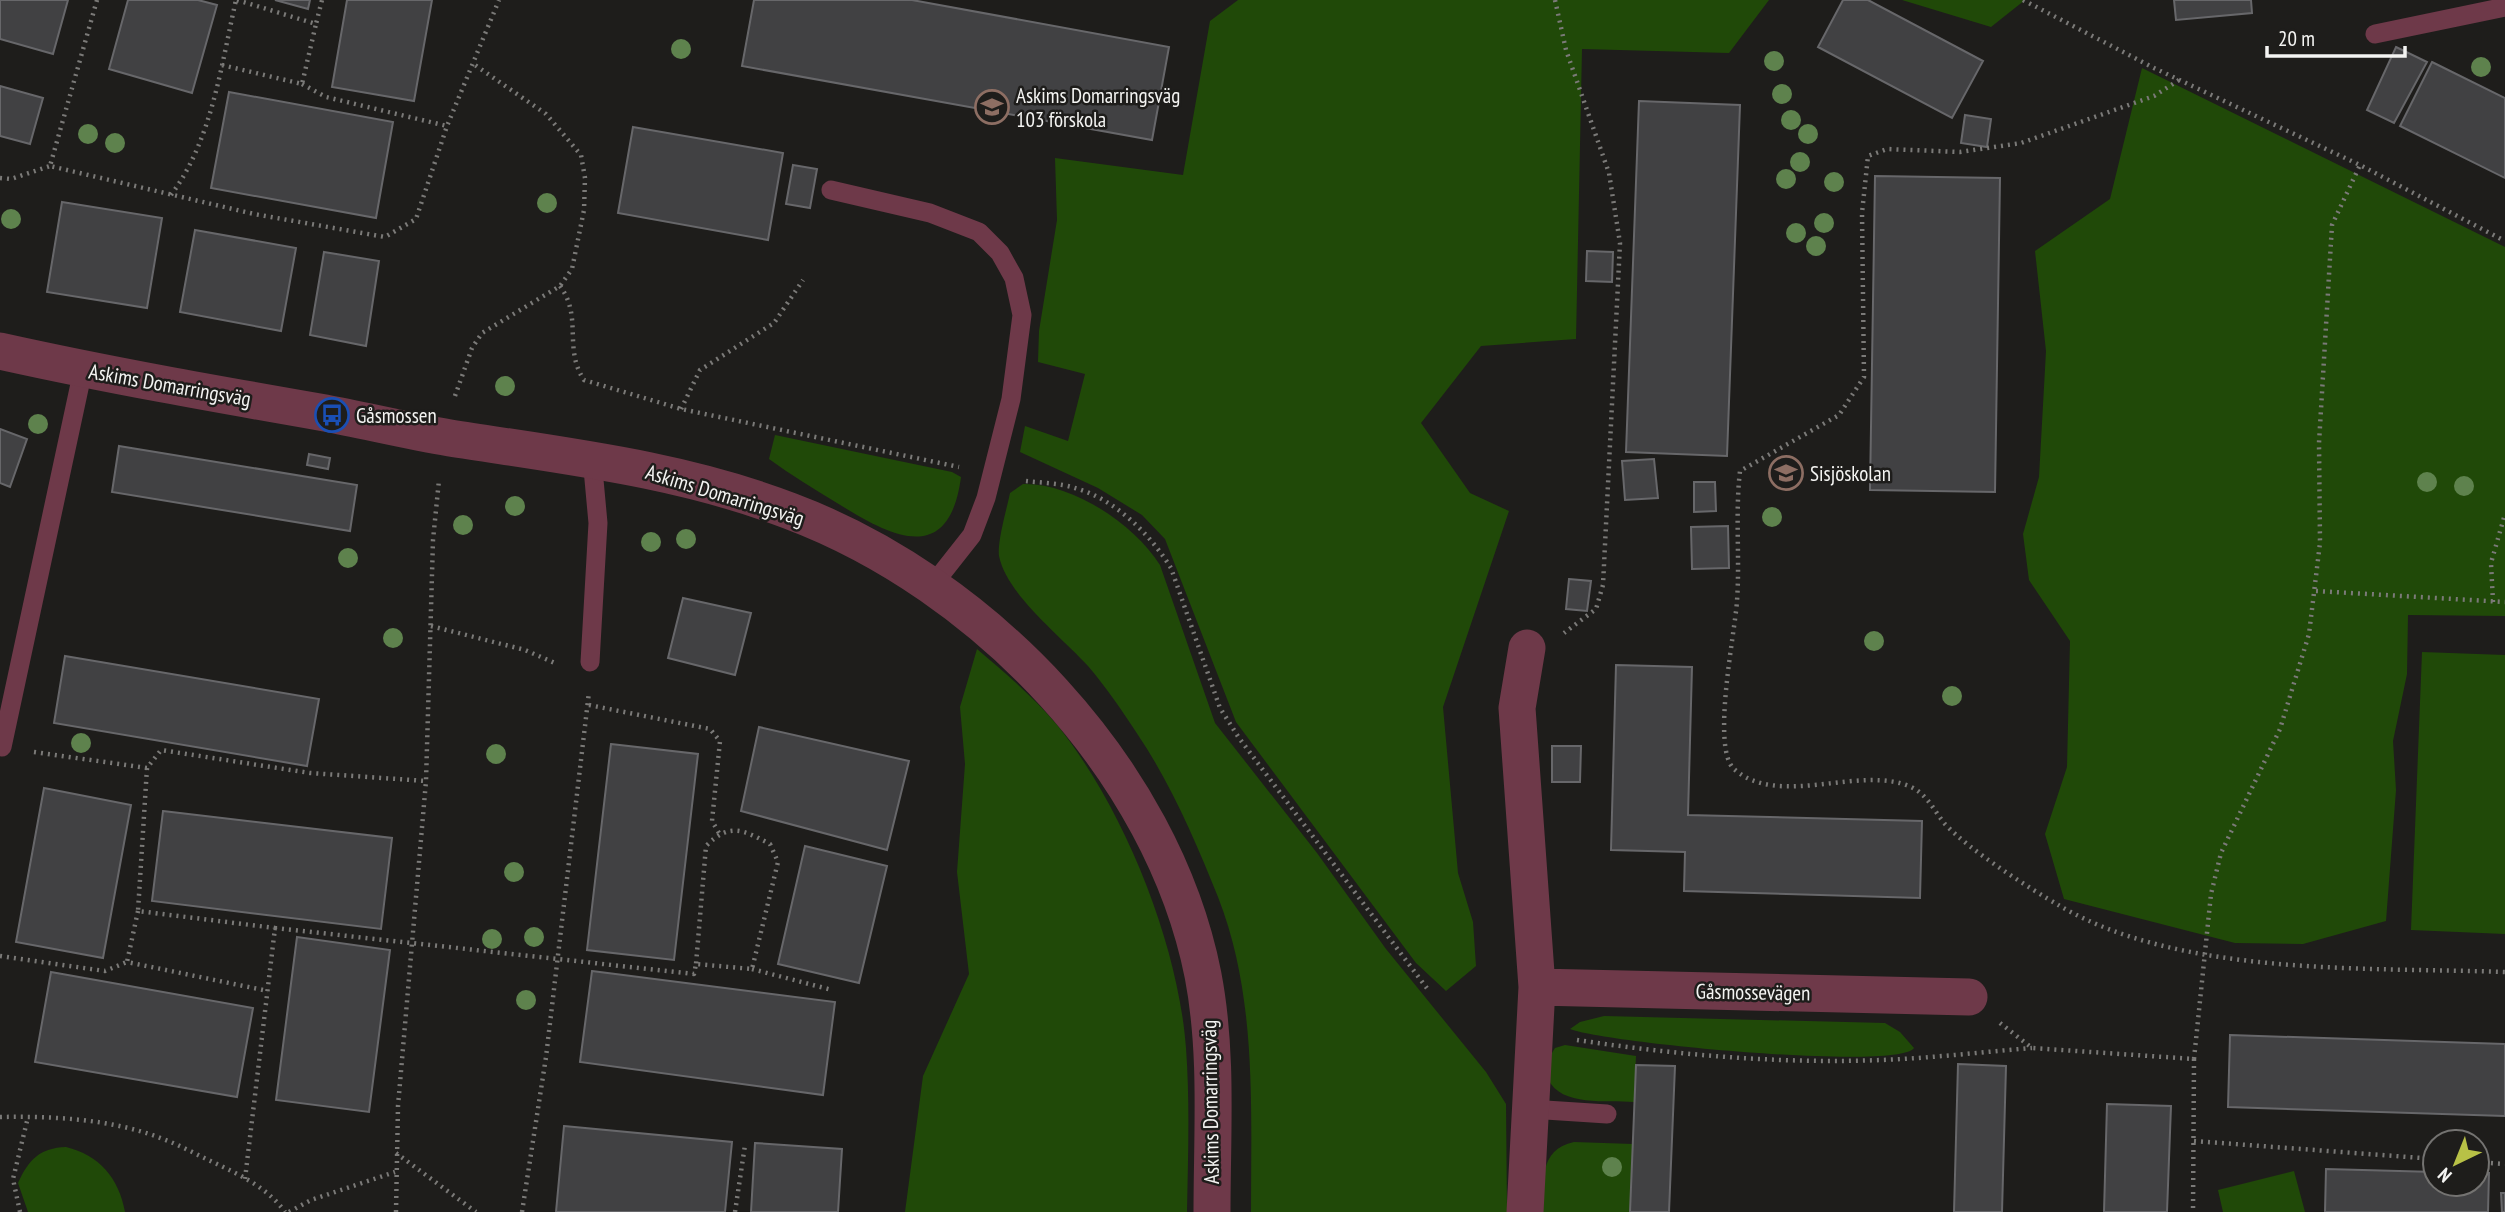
<svg xmlns="http://www.w3.org/2000/svg" width="2505" height="1212" viewBox="0 0 2505 1212" font-family="'PT Sans Narrow',sans-serif">
	<style>
		.green { fill: #204908 }
		.building { fill: #414143; stroke: #67676a; stroke-width: 2 }
		.lines { fill: none; stroke-linecap: round; stroke-linejoin: round }
		.path { stroke: #7b7a78; stroke-width: 4.5; stroke-dasharray: 2 5; stroke-linecap: butt }
		.lane { stroke: #6e3949; stroke-width: 19 }
		.street { stroke: #6e3949; stroke-width: 37 }
		.tree { fill: #5e824d }
		.labels { text-anchor: middle; dominant-baseline: central; stroke-width: 5; stroke-linejoin: round; paint-order: stroke }
		.poi-label { font-size: 21px; fill: #f4f4f2; stroke: #1e1d1b; text-anchor: start }
		.street-label { font-size: 21px; fill: #f4f4f2; stroke: #1e1d1b }
	</style>
	<rect width="100%" height="100%" fill="#1e1d1b"/>
	<path class="green" d="M 1238,0 L 1769,0 L 1729,53 L 1582,49 L 1576,339 L 1481,346 L 1421,423 L 1470,493 L 1509,511 L 1443,707 L 1458,873 L 1473,922 L 1476,966 L 1446,991 L 1416,963 L 1236,722 L 1165,539 L 1142,515 L 1098,488 L 1020,452 L 1025,426 L 1068,441 L 1085,374 L 1038,362 L 1039,331 L 1057,220 L 1055,158 L 1183,175 L 1210,21 Z
		M 1902,0 L 2025,0 L 1991,27 Z
		M 2142,68 L 2505,247 L 2505,616 L 2408,615 L 2407,674 L 2393,741 L 2396,790 L 2386,921 L 2303,944 L 2235,943 L 2064,899 L 2045,834 L 2067,767 L 2070,641 L 2029,580 L 2023,534 L 2039,477 L 2046,351 L 2035,251 L 2110,199 Z
		M 775,435 L 952,472 L 961,477 C 949,568 890,536 837,503 C 814,489 791,475 769,459 Z
		M 1023,484 C 1073,483 1134,524 1160,565 L 1215,723 L 1317,853 L 1386,949 L 1486,1072 L 1506,1104 L 1507,1212 L 1251,1212 C 1251,1107 1257,996 1218,897 C 1196,842 1171,784 1138,735 C 1123,712 1106,687 1088,666 C 1061,636 1007,595 999,556 C 997,542 1007,508 1010,493 Z
		M 977,649 C 1005,673 1035,698 1058,726 C 1124,809 1178,942 1186,1048 C 1190,1102 1188,1157 1187,1212 L 905,1212 L 923,1076 L 969,974 L 957,872 L 965,764 L 960,707 Z
		M 2422,652 L 2505,655 L 2505,934 L 2411,930 Z
		M 1604,1016 L 1885,1023 L 1900,1032 L 1914,1048 C 1898,1071 1605,1043 1570,1029 L 1580,1022 Z
		M 1565,1045 L 1636,1056 L 1634,1102 C 1607,1100 1561,1107 1548,1079 L 1550,1056 L 1555,1048 Z
		M 1574,1142 L 1633,1144 L 1630,1212 L 1542,1212 C 1544,1182 1538,1150 1574,1142 Z
		M 66,1147 C 99,1155 119,1178 125,1212 L 28,1212 L 18,1183 C 29,1159 40,1148 66,1147 Z
		M 2294,1171 L 2305,1212 L 2223,1212 L 2218,1190 Z"/>
	<path class="building" d="M 0,0 L 68,0 L 53,54 L 0,39 Z
		M 128,0 L 198,0 L 217,5 L 192,93 L 109,69 Z
		M 275,0 L 310,0 L 308,9 Z
		M 347,0 L 432,0 L 414,101 L 332,87 Z
		M 754,0 L 912,0 L 1169,47 L 1152,140 L 742,66 Z
		M 1843,0 L 1868,0 L 1983,61 L 1952,118 L 1818,47 Z
		M 2174,0 L 2251,0 L 2252,13 L 2176,20 Z
		M 2396,47 L 2427,62 L 2394,123 L 2367,110 Z
		M 2432,62 L 2505,98 L 2505,178 L 2400,126 Z
		M 0,86 L 43,98 L 30,144 L 0,136 Z
		M 229,92 L 393,122 L 376,218 L 211,188 Z
		M 1639,101 L 1740,105 L 1727,456 L 1626,452 Z
		M 1965,115 L 1991,119 L 1987,147 L 1961,143 Z
		M 633,127 L 783,153 L 768,240 L 618,213 Z
		M 793,165 L 817,169 L 810,208 L 786,204 Z
		M 1875,176 L 2000,178 L 1995,492 L 1870,490 Z
		M 62,202 L 162,218 L 147,308 L 47,292 Z
		M 195,230 L 296,248 L 281,331 L 180,312 Z
		M 1587,251 L 1613,252 L 1612,282 L 1586,281 Z
		M 324,252 L 379,261 L 366,346 L 310,335 Z
		M 0,429 L 27,439 L 10,487 L 0,483 Z
		M 119,446 L 357,485 L 350,531 L 112,492 Z
		M 309,454 L 330,458 L 328,469 L 307,465 Z
		M 1654,459 L 1658,498 L 1625,500 L 1622,461 Z
		M 1694,482 L 1715,482 L 1716,511 L 1694,512 Z
		M 1728,526 L 1729,568 L 1692,569 L 1691,527 Z
		M 1569,579 L 1591,581 L 1587,611 L 1566,609 Z
		M 683,598 L 751,613 L 735,675 L 668,658 Z
		M 65,656 L 319,699 L 307,766 L 54,723 Z
		M 1616,665 L 1692,667 L 1688,815 L 1922,821 L 1920,898 L 1684,891 L 1685,852 L 1611,850 Z
		M 759,727 L 909,761 L 887,850 L 741,811 Z
		M 611,744 L 698,754 L 674,960 L 587,950 Z
		M 1552,746 L 1581,746 L 1580,782 L 1552,782 Z
		M 44,788 L 131,805 L 103,958 L 16,942 Z
		M 163,811 L 392,838 L 381,929 L 152,901 Z
		M 805,846 L 887,866 L 859,983 L 778,964 Z
		M 297,937 L 390,950 L 369,1112 L 276,1100 Z
		M 592,971 L 835,1002 L 823,1095 L 580,1062 Z
		M 51,972 L 253,1008 L 237,1097 L 35,1062 Z
		M 2230,1035 L 2505,1044 L 2505,1116 L 2228,1107 Z
		M 1958,1064 L 2006,1066 L 2002,1212 L 1954,1212 Z
		M 1636,1065 L 1675,1066 L 1669,1212 L 1630,1212 Z
		M 2107,1104 L 2171,1106 L 2167,1212 L 2104,1212 Z
		M 564,1126 L 732,1142 L 725,1212 L 556,1212 Z
		M 755,1143 L 842,1149 L 838,1212 L 751,1212 Z
		M 2326,1169 L 2435,1172 L 2435,1184 L 2477,1184 L 2477,1173 L 2489,1173 L 2488,1212 L 2325,1212 Z
		M 2501,1193 L 2505,1193 L 2505,1212 L 2502,1212 Z"/>
	<g class="lines">
		<path class="path" d="M 97,0 L 50,166 L 254,214 L 385,237 L 416,219 L 447,126 L 499,0
			M 237,0 L 316,24 L 322,0
			M 1555,0 L 1566,50 L 1609,173 L 1620,243 L 1603,585 L 1596,609 L 1564,633
			M 2023,0 L 2154,68 L 2360,165 L 2505,241
			M 222,65 L 302,84 L 316,24
			M 2179,80 L 2154,96 L 2021,143 L 1960,152 L 1887,149 L 1868,156 L 1862,213 L 1864,377 L 1839,415 L 1740,471 C 1735,514 1740,558 1737,601 C 1735,633 1711,748 1734,769 C 1779,809 1861,764 1911,787 C 1928,795 1934,811 1945,824 C 1969,850 2029,888 2060,906 C 2182,977 2367,967 2505,972
			M 302,84 L 326,97 L 447,126
			M 0,178 L 11,179 L 50,166
			M 171,195 C 212,140 221,66 236,0
			M 560,286 C 583,317 563,348 584,380 L 681,409 L 959,467
			M 455,396 L 472,348 L 482,333 L 560,286 L 572,269 L 584,210 L 585,178 L 581,155 L 546,114 L 472,63
			M 681,409 L 700,370 L 774,323 L 803,280
			M 1026,481 C 1042,483 1060,483 1075,488 C 1115,499 1150,534 1171,568 L 1220,708 L 1239,738 L 1429,991
			M 2316,591 L 2505,602
			M 2493,602 L 2491,563 L 2505,514
			M 431,626 L 525,650 L 557,664
			M 589,705 L 710,729 L 720,741 L 712,821 L 719,833
			M 34,752 L 147,768 L 161,750 L 310,773 L 426,781
			M 147,768 L 138,911 L 275,928 L 245,1179
			M 138,911 L 127,962 L 268,991
			M 275,928 L 694,974 L 696,964 L 752,969 L 778,862 L 770,844 C 743,830 730,822 706,846 L 696,964
			M 0,956 L 105,971 L 127,962
			M 752,969 L 832,990
			M 2000,1023 L 2032,1048 L 2194,1059 L 2193,1212
			M 1577,1040 C 1678,1055 1780,1064 1882,1060 C 1932,1058 1982,1052 2032,1048
			M 2194,1059 L 2211,894 L 2221,853 L 2280,729 L 2309,634 L 2320,543 L 2319,443 L 2332,225 L 2360,165
			M 0,1117 C 53,1116 113,1119 163,1139 C 182,1146 199,1156 217,1164 C 242,1176 269,1189 285,1212
			M 2194,1141 L 2435,1159
			M 396,1153 L 476,1212
			M 2477,1162 L 2505,1164
			M 20,1212 L 13,1179 L 28,1117
			M 289,1212 L 311,1200 L 395,1172
			M 396,1212 L 398,1106 L 426,781 L 433,540 L 439,480
			M 522,1212 L 546,1057 L 589,692
			M 735,1212 L 745,1145"/>
		<path class="lane" d="M 2375,34 L 2505,7
			M 831,190 L 930,213 L 979,232 L 1000,253 L 1014,278 L 1022,315 L 1011,399 L 986,498 L 972,535 L 931,587
			M 590,662 L 598,523 L 592,458
			M 2,747 L 83,370
			M 1530,1109 L 1607,1114"/>
		<path class="street" d="M 0,351 C 108,375 216,394 325,413 C 367,421 408,431 450,438 C 565,456 681,469 790,511 C 984,584 1162,769 1203,975 C 1218,1053 1212,1133 1212,1212
			M 1537,987 L 1969,997
			M 1525,1212 L 1537,987 L 1517,708 L 1527,648"/>
	</g>
	<g class="tree">
		<circle cx="681" cy="49" r="10"/>
		<circle cx="1774" cy="61" r="10"/>
		<circle cx="2481" cy="67" r="10"/>
		<circle cx="1782" cy="94" r="10"/>
		<circle cx="1791" cy="120" r="10"/>
		<circle cx="88" cy="134" r="10"/>
		<circle cx="1808" cy="134" r="10"/>
		<circle cx="115" cy="143" r="10"/>
		<circle cx="1800" cy="162" r="10"/>
		<circle cx="1786" cy="179" r="10"/>
		<circle cx="1834" cy="182" r="10"/>
		<circle cx="547" cy="203" r="10"/>
		<circle cx="11" cy="219" r="10"/>
		<circle cx="1824" cy="223" r="10"/>
		<circle cx="1796" cy="233" r="10"/>
		<circle cx="1816" cy="246" r="10"/>
		<circle cx="505" cy="386" r="10"/>
		<circle cx="38" cy="424" r="10"/>
		<circle cx="2427" cy="482" r="10"/>
		<circle cx="2464" cy="486" r="10"/>
		<circle cx="515" cy="506" r="10"/>
		<circle cx="1772" cy="517" r="10"/>
		<circle cx="463" cy="525" r="10"/>
		<circle cx="686" cy="539" r="10"/>
		<circle cx="651" cy="542" r="10"/>
		<circle cx="348" cy="558" r="10"/>
		<circle cx="393" cy="638" r="10"/>
		<circle cx="1874" cy="641" r="10"/>
		<circle cx="1952" cy="696" r="10"/>
		<circle cx="81" cy="743" r="10"/>
		<circle cx="496" cy="754" r="10"/>
		<circle cx="514" cy="872" r="10"/>
		<circle cx="534" cy="937" r="10"/>
		<circle cx="492" cy="939" r="10"/>
		<circle cx="526" cy="1000" r="10"/>
		<circle cx="1612" cy="1167" r="10"/>
	</g>
	<defs>
		<g id="school-ring" transform="scale(1.75)"><circle r="9.5" fill="#1e1d1b" stroke="#8d6e63" stroke-width="1.5"/><path d="M0-5L7-2L0 1L-7-2ZM-4 1L0 2.5L4 1V4Q0 6-4 4Z" fill="#8d6e63"/></g>
		<g id="bus-ring" transform="scale(1.75)"><circle r="9.5" fill="#1e1d1b" stroke="#1a4fb4" stroke-width="1.5"/><path d="M-5-6H5V4H4V6H2V4H-2V6H-4V4H-5ZM-3.5-4V0h7V-4ZM-3.5 1.2v1.5H-2V1.2ZM2 1.2v1.5H3.5V1.2Z" fill="#1a4fb4"/></g>
	</defs>
	<g fill-rule="evenodd">
		<use href="#school-ring" x="992" y="107"/>
		<use href="#bus-ring" x="332" y="415"/>
		<use href="#school-ring" x="1786" y="473"/>
	</g>
	<g class="labels">
		<g class="poi-label">
			<text x="1016" y="95">Askims Domarringsväg<tspan x="1016" dy="24">103 förskola</tspan></text>
			<text x="356" y="415">Gåsmossen</text>
			<text x="1810" y="473">Sisjöskolan</text>
		</g>
		<g class="street-label">
			<text transform="translate(170 385) rotate(10)">Askims Domarringsväg</text>
			<text transform="translate(725 495) rotate(17)">Askims Domarringsväg</text>
			<text transform="translate(1753 992) rotate(1)">Gåsmossevägen</text>
			<text transform="translate(1210 1102) rotate(-91)">Askims Domarringsväg</text>
		</g>
	</g>
	<g transform="translate(2456 1163) rotate(223)"><circle r="33" fill="#1e1d1b" stroke="#747371" stroke-width="2"/>
	<path d="M0-5L12 26L0 18L-12 26Z" fill="#b8c146"/>
	<text y="-10" font-size="19" font-weight="bold" text-anchor="middle" fill="#f4f4f2">N</text>
	</g>
	<path d="M2267 46v10h138v-10" fill="none" stroke="#f4f4f2" stroke-width="3.5"/>
	<text x="2278" y="46" font-size="21" fill="#f4f4f2" stroke="#1e1d1b" stroke-width="5" paint-order="stroke">20 m</text>
</svg>
